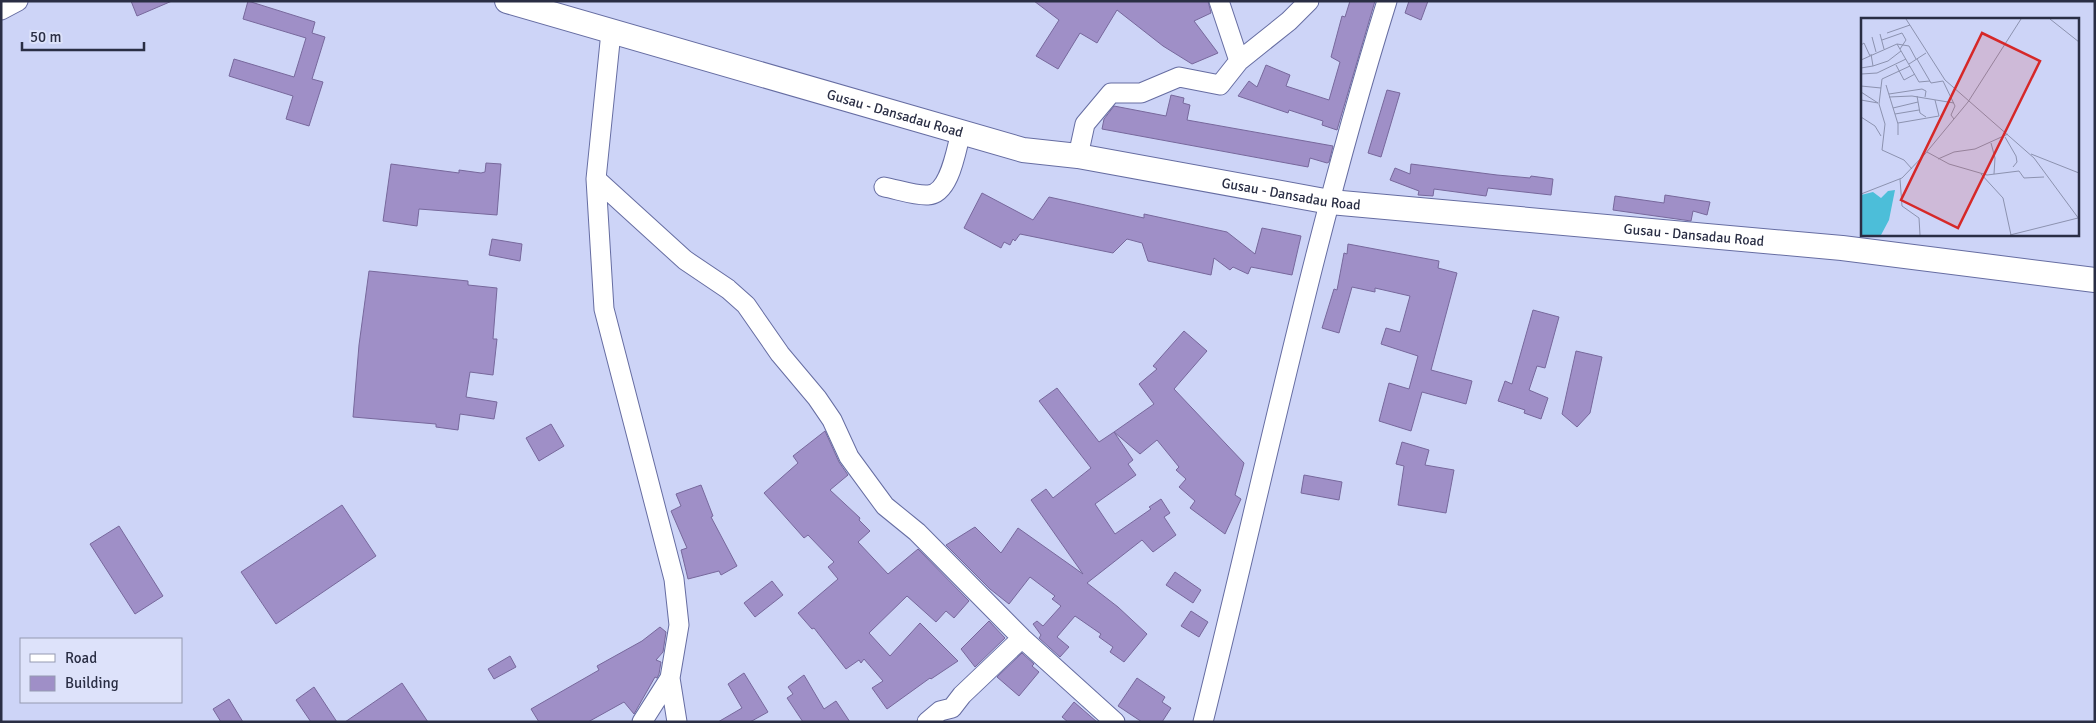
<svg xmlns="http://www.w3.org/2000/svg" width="2096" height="723" viewBox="0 0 2096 723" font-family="Signika,sans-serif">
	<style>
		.building { fill: #9f8fc7; stroke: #77689c }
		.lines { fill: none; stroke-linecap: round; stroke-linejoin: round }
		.minor-casing { stroke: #666da2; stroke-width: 21 }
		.major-casing { stroke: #666da2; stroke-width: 26 }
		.minor { stroke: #fff; stroke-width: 19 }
		.major { stroke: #fff; stroke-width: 24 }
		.labels { text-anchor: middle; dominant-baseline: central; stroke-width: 4; stroke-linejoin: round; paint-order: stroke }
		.street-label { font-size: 14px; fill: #2a2e44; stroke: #dde2fa }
		.inset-road { fill: none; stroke: #8c92af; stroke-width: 1 }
		.view { fill: #d62828; fill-opacity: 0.15; stroke: #d62828; stroke-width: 2.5 }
		.inset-edge { fill: none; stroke: #2a2e44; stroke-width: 2.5 }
	</style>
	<rect width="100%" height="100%" fill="#cdd4f7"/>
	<path class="building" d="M 131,1 L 172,1 L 137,16 Z
		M 248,1 L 315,22 L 312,33 L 325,37 L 312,79 L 323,82 L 309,126 L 286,119 L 293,96 L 229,76 L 234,59 L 294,77 L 306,38 L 243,19 Z
		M 1034,1 L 1208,1 L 1211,13 L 1194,21 L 1218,53 L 1192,64 L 1163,46 L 1117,10 L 1097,43 L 1080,33 L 1058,69 L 1036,56 L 1059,20 Z
		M 1350,1 L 1375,1 L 1337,130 L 1322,125 L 1323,121 L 1289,110 L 1288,113 L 1238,96 L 1249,81 L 1257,87 L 1266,65 L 1290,75 L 1286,86 L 1329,100 L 1340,62 L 1331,57 L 1342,16 L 1345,17 Z
		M 1409,1 L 1428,1 L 1421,20 L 1405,13 Z
		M 1387,90 L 1400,93 L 1381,157 L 1368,153 Z
		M 1171,95 L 1184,98 L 1183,103 L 1190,105 L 1187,120 L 1333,146 L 1329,162 L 1327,163 L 1310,158 L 1308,167 L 1102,129 L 1104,119 L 1114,106 L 1166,116 Z
		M 486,163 L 501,164 L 497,215 L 419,209 L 417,226 L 383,221 L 391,164 L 459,173 L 459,170 L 481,173 L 485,172 Z
		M 1411,164 L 1497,175 L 1530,178 L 1531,176 L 1553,179 L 1551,195 L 1488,188 L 1486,196 L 1434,189 L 1433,196 L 1418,195 L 1419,191 L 1390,180 L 1395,168 L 1410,174 Z
		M 982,193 L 1033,220 L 1049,197 L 1144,218 L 1144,214 L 1227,232 L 1255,254 L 1262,228 L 1301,236 L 1292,275 L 1251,267 L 1248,274 L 1233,267 L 1230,270 L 1214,258 L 1211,275 L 1148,261 L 1142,243 L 1127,239 L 1113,253 L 1020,234 L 1015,241 L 1013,239 L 1010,245 L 1004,242 L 1001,248 L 964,228 Z
		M 1665,195 L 1710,202 L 1707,215 L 1693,211 L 1691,221 L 1613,210 L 1615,196 L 1664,203 Z
		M 492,239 L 522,244 L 520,261 L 489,255 Z
		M 1348,244 L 1439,261 L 1438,268 L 1457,273 L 1431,370 L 1472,381 L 1466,404 L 1422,392 L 1411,431 L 1379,421 L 1389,383 L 1409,389 L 1418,356 L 1381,344 L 1386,328 L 1400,332 L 1410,296 L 1375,288 L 1375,292 L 1352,287 L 1339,333 L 1322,328 L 1334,289 L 1337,290 L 1344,253 L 1347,254 Z
		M 369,271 L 468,281 L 468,285 L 497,288 L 493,339 L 497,339 L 493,375 L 470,372 L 466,397 L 497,402 L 494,419 L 460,414 L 458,430 L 436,427 L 436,424 L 353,417 L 359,345 Z
		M 1533,310 L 1559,317 L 1545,368 L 1537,366 L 1529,390 L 1548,398 L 1541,419 L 1524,413 L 1525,410 L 1498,401 L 1505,381 L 1512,384 Z
		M 1184,331 L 1207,351 L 1174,389 L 1244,463 L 1235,495 L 1241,499 L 1225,534 L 1190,508 L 1195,501 L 1179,487 L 1186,479 L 1176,470 L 1179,467 L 1157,440 L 1140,454 L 1114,432 L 1154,404 L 1139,384 L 1157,369 L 1153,366 Z
		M 1576,351 L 1602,357 L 1590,413 L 1577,427 L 1562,414 Z
		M 1057,388 L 1099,442 L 1114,432 L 1133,460 L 1128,464 L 1136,475 L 1095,504 L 1115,534 L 1151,509 L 1149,507 L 1161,499 L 1170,513 L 1164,517 L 1176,535 L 1153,552 L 1142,540 L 1087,583 L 1118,607 L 1147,634 L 1124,662 L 1110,652 L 1113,647 L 1099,637 L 1101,634 L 1075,616 L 1057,637 L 1069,647 L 1060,657 L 1039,638 L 1041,635 L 1033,624 L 1037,621 L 1043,626 L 1061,606 L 1052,599 L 1055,596 L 1030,577 L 1009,604 L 990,589 L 946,545 L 975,527 L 1001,553 L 1018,528 L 1083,574 L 1031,500 L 1046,489 L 1053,498 L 1091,468 L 1039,401 Z
		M 551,424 L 564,446 L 539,461 L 526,438 Z
		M 825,431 L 839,462 L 848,475 L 830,490 L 860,518 L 859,520 L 870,531 L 858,542 L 888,574 L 918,549 L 969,601 L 954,618 L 946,611 L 936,622 L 907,596 L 869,633 L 890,656 L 920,623 L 958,661 L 931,679 L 930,678 L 887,709 L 872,688 L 883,681 L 864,659 L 861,663 L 859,660 L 846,669 L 814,628 L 812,629 L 798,613 L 838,579 L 828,567 L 834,562 L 808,535 L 804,538 L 764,493 L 798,463 L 793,456 Z
		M 1402,442 L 1429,450 L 1425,465 L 1454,470 L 1446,513 L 1398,505 L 1404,466 L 1396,464 Z
		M 1304,475 L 1342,482 L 1339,500 L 1301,493 Z
		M 701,485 L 713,516 L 711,517 L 737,566 L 721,575 L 719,571 L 688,579 L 681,550 L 687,548 L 671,511 L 681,506 L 676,494 Z
		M 342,505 L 376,556 L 276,624 L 241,572 Z
		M 119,526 L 163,596 L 135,614 L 90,544 Z
		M 1175,572 L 1201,590 L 1193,603 L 1166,585 Z
		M 772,581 L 783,595 L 755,617 L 744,603 Z
		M 1191,611 L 1208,622 L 1199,637 L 1181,626 Z
		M 989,621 L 1005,638 L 975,667 L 961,649 Z
		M 660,627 L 666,632 L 663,652 L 656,660 L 661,662 L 659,674 L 657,678 L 655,677 L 634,714 L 624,702 L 588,722 L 539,722 L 531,709 L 599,670 L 597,666 L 642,641 Z
		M 1022,653 L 1034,664 L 1032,666 L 1039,672 L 1019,696 L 997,677 Z
		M 510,656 L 516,667 L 494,679 L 488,669 Z
		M 744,673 L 768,712 L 750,722 L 718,722 L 742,708 L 728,684 Z
		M 804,675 L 824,709 L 836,701 L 850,722 L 803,722 L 787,698 L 793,694 L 788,687 Z
		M 1137,678 L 1165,697 L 1162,702 L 1171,708 L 1162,722 L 1142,722 L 1118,706 Z
		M 402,683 L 428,722 L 345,722 Z
		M 314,687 L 337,722 L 311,722 L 296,700 Z
		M 229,699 L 243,722 L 221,722 L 213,709 Z
		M 1074,702 L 1097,722 L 1068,722 L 1062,717 Z"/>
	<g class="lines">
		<g class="minor-casing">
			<path id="minor" d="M 1219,1 L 1239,61
				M 1,10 L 18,1
				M 611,32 L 596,179 L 604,309 L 674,579 L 679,625 L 670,678 L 642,722
				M 1078,156 L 1085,124 L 1111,93 L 1141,93 L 1179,77 L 1220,85 L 1239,61 L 1289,21 L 1309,1
				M 596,179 L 685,260 L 728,289 L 746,305 L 780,354 L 817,398 L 832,420 L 849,457 L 885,506 L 917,532 L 1022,638 L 1115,722
				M 884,187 C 896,189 916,196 928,195 C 950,194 956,150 961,132
				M 670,678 L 677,722
				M 927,722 L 940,711 L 952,708 L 962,695 L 1022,638
				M 1203,722 C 1263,481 1313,238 1387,1"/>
		</g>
		<g class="major-casing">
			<g id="major">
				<path id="s1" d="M 507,1 L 1023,150 L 1078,156 L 1330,202 L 1842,248 L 2095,280"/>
			</g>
		</g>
		<use href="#minor" class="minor"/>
		<use href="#major" class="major"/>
	</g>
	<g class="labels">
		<g class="street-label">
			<text stroke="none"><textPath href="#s1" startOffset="404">Gusau - Dansadau Road</textPath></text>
			<text stroke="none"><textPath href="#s1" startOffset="809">Gusau - Dansadau Road</textPath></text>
			<text stroke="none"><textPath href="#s1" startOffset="1214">Gusau - Dansadau Road</textPath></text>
		</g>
	</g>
	<g transform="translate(1861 18)">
		<rect width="218" height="218" fill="#cdd4f7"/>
		<path d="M 34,172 L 28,202 L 20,217 L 0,217 L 0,177 L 12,174 L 20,180 L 27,173 Z" fill="#4cbed9"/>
		<path class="inset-road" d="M 45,1 L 84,62 L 173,140 L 218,201M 189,1 L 218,24M 26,15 L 49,7M 19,16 L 23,31M 11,19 L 15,34M 21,22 L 41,15 L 45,22 L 39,31M 0,27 L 3,25 L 9,38M 55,41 L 48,28 L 36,26 L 58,64 L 69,63M 56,41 L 70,65 L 82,63M 0,42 L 36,26M 48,46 L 65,35M 35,47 L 43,62 L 54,56M 12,48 L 27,43 L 40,33M 49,48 L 21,61 L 18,86 L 24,106 L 21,132 L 43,142 L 51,151M 0,50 L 12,48 L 10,36M 0,56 L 16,55 L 45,41M 82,63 L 94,88 L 90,97 L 93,101M 25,67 L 37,106 L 37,117M 0,68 L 20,70M 0,74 L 17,85M 28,76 L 61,71 L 65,73 L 64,79M 56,78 L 59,95 L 65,99M 28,79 L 51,78 L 93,85M 0,82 L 17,85M 32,90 L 57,84M 34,96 L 58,92M 0,99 L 14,108 L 20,118M 37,105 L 78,98 L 74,82M 144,119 L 155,138 L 156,144 L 152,149M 130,125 L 134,140 L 133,156M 66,134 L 88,146 L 126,157 L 158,153 L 163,160 L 183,159M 170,136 L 218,155M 77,141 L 93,134 L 114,131 L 147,116M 120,156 L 142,180 L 150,217M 39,161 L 41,188 L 58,200 L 59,217M 0,176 L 41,160 L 64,136 L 107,84 L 160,1M 149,217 L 217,200"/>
		<path class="view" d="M 121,15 L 179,43 L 97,210 L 40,182 Z"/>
		<rect width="218" height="218" class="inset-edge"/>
	</g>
	<rect width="2096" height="723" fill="none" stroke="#2a2e44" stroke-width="5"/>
	<rect x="20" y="638" width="162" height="65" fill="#dde2fa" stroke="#959ab1"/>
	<rect x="30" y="654" width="25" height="8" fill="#ffffff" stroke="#959ab1"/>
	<text x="65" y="663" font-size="15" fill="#2a2e44">Road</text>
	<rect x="30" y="676" width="25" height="15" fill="#9f8fc7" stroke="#959ab1"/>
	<text x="65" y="688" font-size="15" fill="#2a2e44">Building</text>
	<path d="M22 42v8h122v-8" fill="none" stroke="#2a2e44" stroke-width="2.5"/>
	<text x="30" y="42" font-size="15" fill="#2a2e44" stroke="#dde2fa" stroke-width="4" paint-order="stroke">50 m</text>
</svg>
